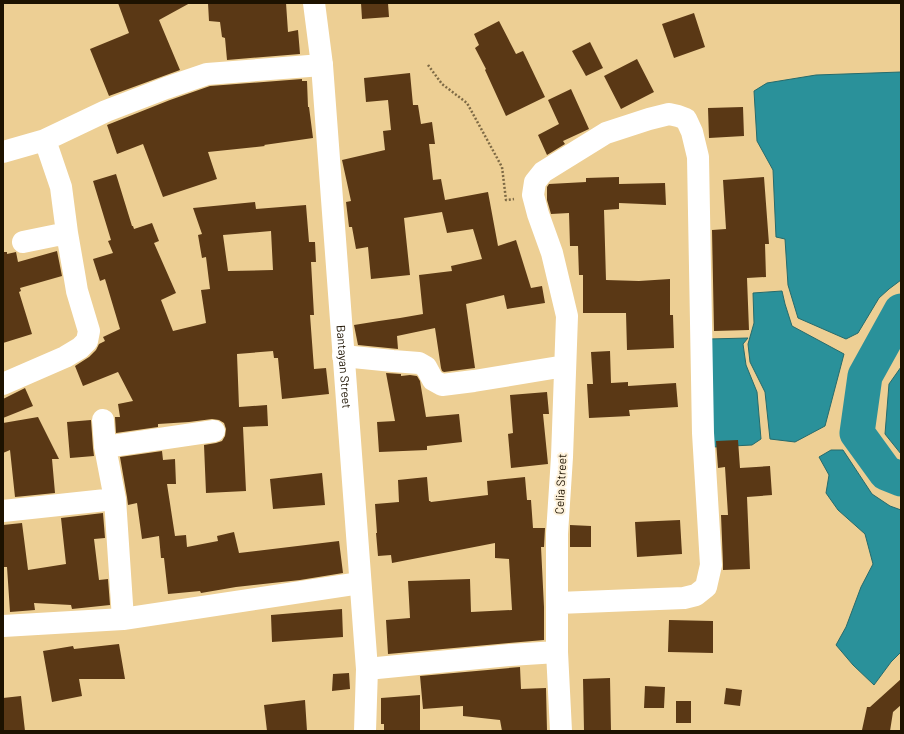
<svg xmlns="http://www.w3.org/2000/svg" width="904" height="734" viewBox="0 0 904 734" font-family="Barlow,sans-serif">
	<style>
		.water { fill: #2a919a; stroke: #266b6c }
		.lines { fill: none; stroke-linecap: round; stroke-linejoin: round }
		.river { stroke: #2a919a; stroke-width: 35 }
		.building { fill: #5a3815; fill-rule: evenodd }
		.path { stroke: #7e6a45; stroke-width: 2.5; stroke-dasharray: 2 2; stroke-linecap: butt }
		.minor { stroke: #fff; stroke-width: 22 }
		.major { stroke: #fff; stroke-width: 22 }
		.labels { text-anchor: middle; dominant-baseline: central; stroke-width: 4; stroke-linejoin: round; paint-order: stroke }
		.street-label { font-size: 12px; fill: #1d1200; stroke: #fef2db }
	</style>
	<rect width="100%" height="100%" fill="#edcf94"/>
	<path class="water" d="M 901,72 L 901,280 L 889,289 L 879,298 L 858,333 L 846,339 L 798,318 L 788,285 L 785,239 L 776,237 L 773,170 L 757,141 L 754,91 L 767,83 L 816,75 Z
		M 782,291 L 785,304 L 792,326 L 844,354 L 825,426 L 795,442 L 770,439 L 765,392 L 750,362 L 748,344 L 754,323 L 753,293 Z
		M 748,338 L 743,344 L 746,365 L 757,392 L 761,439 L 752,445 L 713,447 L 709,339 Z
		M 901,367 L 901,454 L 885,434 L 889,384 Z
		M 831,450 L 843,450 L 872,494 L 890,506 L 901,510 L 901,652 L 891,662 L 874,685 L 853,665 L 836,645 L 846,627 L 861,587 L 873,564 L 865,534 L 838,510 L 826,493 L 829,475 L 819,457 Z"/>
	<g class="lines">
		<path class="river" d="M 901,311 L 865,376 L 857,433 L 886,473 L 901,479"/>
	</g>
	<path class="building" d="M 118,3 L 190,3 L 159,20 L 180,70 L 109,96 L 90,49 L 129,33 Z
		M 208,3 L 286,3 L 288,32 L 298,30 L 300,54 L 227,60 L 225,38 L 222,37 L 220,22 L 209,21 Z
		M 361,3 L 388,3 L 389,17 L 362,19 Z
		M 694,13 L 705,47 L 674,58 L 662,24 Z
		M 499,21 L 516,54 L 523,51 L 545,97 L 506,116 L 485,70 L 486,69 L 475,48 L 479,45 L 474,34 Z
		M 590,42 L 603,68 L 586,76 L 572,51 Z
		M 637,59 L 654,92 L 621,109 L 604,76 Z
		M 410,73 L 413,105 L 418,105 L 421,124 L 432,122 L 435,144 L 429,144 L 433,180 L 441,179 L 445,200 L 488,192 L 498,246 L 516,240 L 531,288 L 542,286 L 545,303 L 507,309 L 504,295 L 466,304 L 475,368 L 444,372 L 442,371 L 441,368 L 435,328 L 397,336 L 398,349 L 358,345 L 354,325 L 379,321 L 400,318 L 423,314 L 419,275 L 452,271 L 451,266 L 482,259 L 473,229 L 447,233 L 442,212 L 404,218 L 410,275 L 371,279 L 368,247 L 356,249 L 352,227 L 349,227 L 346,202 L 351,201 L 342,160 L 385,150 L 383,131 L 391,130 L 388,100 L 366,102 L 364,78 Z
		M 302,79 L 302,81 L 307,81 L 308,107 L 309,107 L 313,138 L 264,145 L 265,146 L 208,152 L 217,179 L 163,197 L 143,144 L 117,154 L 107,125 L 170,100 L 210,86 Z
		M 571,89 L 589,129 L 563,141 L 565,144 L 547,155 L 538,135 L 559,124 L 548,100 Z
		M 743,107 L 744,136 L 709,138 L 708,108 Z
		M 116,174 L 132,226 L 133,226 L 134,229 L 152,223 L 159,241 L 154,243 L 176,293 L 161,300 L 173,331 L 206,323 L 201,290 L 210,289 L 206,257 L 202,258 L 198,235 L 202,234 L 193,208 L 255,202 L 256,209 L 306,205 L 309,242 L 315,242 L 316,262 L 311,262 L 314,315 L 310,315 L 314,369 L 326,368 L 329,394 L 282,399 L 278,358 L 274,358 L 273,351 L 237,354 L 239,407 L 267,405 L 268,426 L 243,427 L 246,491 L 206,493 L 204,445 L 216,443 L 222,441 L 225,436 L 226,429 L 224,423 L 219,420 L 212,419 L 189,422 L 158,424 L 158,427 L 116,433 L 115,417 L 120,417 L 118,404 L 133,401 L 118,372 L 83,386 L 75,366 L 89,357 L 96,350 L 99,344 L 105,341 L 103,337 L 120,329 L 105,279 L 100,281 L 93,259 L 113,253 L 108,241 L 111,240 L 93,181 ZM 271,231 L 273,270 L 228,271 L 223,235 Z
		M 619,177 L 619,184 L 665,183 L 666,205 L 619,203 L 619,209 L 604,210 L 606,280 L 639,281 L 670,279 L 670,315 L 673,315 L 674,348 L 627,350 L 626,313 L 583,313 L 583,275 L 579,275 L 578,246 L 570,246 L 569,213 L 551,214 L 547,200 L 547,187 L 549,184 L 586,182 L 586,178 Z
		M 764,177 L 769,244 L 765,244 L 766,277 L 747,278 L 749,330 L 714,331 L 712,230 L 726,229 L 723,180 Z
		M 57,251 L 62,276 L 20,288 L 21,291 L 19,292 L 32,334 L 3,343 L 3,252 L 7,252 L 7,254 L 16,252 L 18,262 Z
		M 610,351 L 611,383 L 628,382 L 628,386 L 676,383 L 678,407 L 629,410 L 630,416 L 589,418 L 587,384 L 593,384 L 591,352 Z
		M 386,373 L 401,374 L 401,376 L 410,375 L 417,376 L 420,381 L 426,417 L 459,414 L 462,442 L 427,446 L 427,450 L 379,452 L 377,422 L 395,421 Z
		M 25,388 L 33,406 L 3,418 L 3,399 Z
		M 547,392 L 549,414 L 543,414 L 548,464 L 511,468 L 508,434 L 513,433 L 510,395 Z
		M 38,417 L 59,459 L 52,459 L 55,493 L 15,497 L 10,450 L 3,453 L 3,423 Z
		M 91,420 L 93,448 L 94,456 L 70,458 L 67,422 Z
		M 738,440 L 740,468 L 770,466 L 772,495 L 747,497 L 750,569 L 723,570 L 723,564 L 721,515 L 728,515 L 725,467 L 718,468 L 716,441 Z
		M 162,451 L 163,460 L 175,459 L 176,484 L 167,484 L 175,536 L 186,535 L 187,547 L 218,541 L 217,536 L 234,532 L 239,553 L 339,541 L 343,573 L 300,580 L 236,587 L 201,593 L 200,591 L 168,594 L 164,558 L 161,558 L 159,536 L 142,539 L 137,503 L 128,505 L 127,497 L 120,457 Z
		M 322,473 L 325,505 L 273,509 L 270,479 Z
		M 427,477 L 429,501 L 430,501 L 431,502 L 488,495 L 487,481 L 525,477 L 527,500 L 531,500 L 533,528 L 545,528 L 544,547 L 541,547 L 544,607 L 544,640 L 509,643 L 388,654 L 386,620 L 410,618 L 408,581 L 470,579 L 471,612 L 512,610 L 509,559 L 495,558 L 495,543 L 392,563 L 391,555 L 378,556 L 376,533 L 377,533 L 375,504 L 399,502 L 398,480 Z
		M 103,513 L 105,538 L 94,539 L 99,580 L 108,579 L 110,605 L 72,609 L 71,605 L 34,603 L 35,610 L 10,612 L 7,567 L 3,567 L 3,525 L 22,523 L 28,570 L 66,564 L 61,518 Z
		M 680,520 L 682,554 L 637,557 L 635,522 Z
		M 570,525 L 591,526 L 591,547 L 570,547 Z
		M 342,609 L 343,637 L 272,642 L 271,615 Z
		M 669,620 L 713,621 L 713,653 L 668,652 Z
		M 119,644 L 125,679 L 79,679 L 82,696 L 52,702 L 43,651 L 73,646 L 74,649 Z
		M 520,667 L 521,689 L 546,688 L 547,731 L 502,731 L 500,720 L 463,716 L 463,706 L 423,709 L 420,676 Z
		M 349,673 L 350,689 L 332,691 L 333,674 Z
		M 610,678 L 611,731 L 584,731 L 583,679 Z
		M 901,679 L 901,705 L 893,712 L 890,731 L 862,731 L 863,730 L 862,730 L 867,707 L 870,707 Z
		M 645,686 L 665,687 L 664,708 L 644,708 Z
		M 726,688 L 742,690 L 740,706 L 724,704 Z
		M 420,695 L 420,731 L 384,731 L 384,724 L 381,724 L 381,698 Z
		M 21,696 L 25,731 L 3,731 L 3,698 Z
		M 305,700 L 307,731 L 267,731 L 264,705 Z
		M 676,701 L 691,701 L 691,723 L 676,723 Z"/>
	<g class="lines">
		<path class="path" d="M 428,65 L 442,84 L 467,103 L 502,167 L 506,200 L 514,199"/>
		<path class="minor" d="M 3,152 L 45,140 L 106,111 L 166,88 L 207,74 L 322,65
			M 23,242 L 67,233
			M 343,356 L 393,361 L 419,363 L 426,367 L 433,380 L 442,385 L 474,381 L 565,366
			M 3,384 L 65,357 L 80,348 L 87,341 L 89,331 L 77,291 L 74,273 L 67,233 L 61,187 L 45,140
			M 103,420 L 105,447 L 115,499 L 123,619
			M 105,447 L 214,431
			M 3,511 L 115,499
			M 558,603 L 684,598 L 696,595 L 706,587 L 711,565 L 703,433 L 698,157 L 692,132 L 686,119 L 678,116 L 669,114 L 649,119 L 606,133 L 543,172 L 535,182 L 533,195 L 538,214 L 552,253 L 567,316 L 562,457 L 557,534 L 557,652 L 561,731
			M 3,626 L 123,619 L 360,583
			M 367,669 L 510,655 L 557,652"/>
		<path class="major" id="s1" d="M 314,3 L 322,65 L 367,669 L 365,731"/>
	</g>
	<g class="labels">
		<g class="street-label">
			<text stroke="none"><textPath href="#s1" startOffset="365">Bantayan Street</textPath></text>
			<text transform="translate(560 484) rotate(-87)">Celia Street</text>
		</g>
	</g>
	<rect width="904" height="734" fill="none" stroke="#1d1200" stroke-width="8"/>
</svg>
